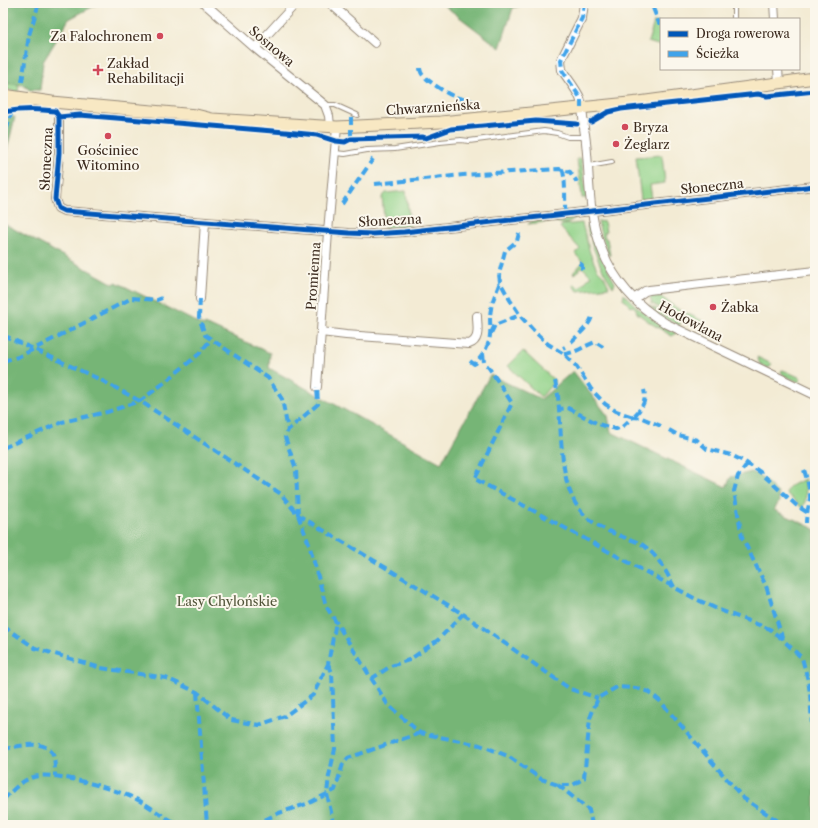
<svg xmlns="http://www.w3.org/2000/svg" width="818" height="828" viewBox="0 0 818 828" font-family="'Libre Caslon Text',serif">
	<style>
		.green { fill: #93d38a; stroke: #677e54 }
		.forest { fill: #76b576; stroke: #58704a }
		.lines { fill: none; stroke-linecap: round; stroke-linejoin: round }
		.lane-casing { stroke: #978a79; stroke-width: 6 }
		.street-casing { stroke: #978a79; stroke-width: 10 }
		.secondary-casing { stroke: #978a79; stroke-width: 13 }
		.lane { stroke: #fff; stroke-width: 4 }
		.street { stroke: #fff; stroke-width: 8 }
		.secondary { stroke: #f8e8c3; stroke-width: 11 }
		.quiet { stroke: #3fa3ea; stroke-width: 4; stroke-dasharray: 8 4; stroke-linecap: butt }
		.cycleway-casing { stroke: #fbf7ec; stroke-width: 8 }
		.cycleway { stroke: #0057b8; stroke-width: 5 }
		.poi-dot { fill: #d1495b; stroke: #fbf7ec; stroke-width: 1.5 }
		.labels { text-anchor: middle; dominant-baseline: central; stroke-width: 4; stroke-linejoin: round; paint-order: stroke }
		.poi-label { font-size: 13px; fill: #3b2a1e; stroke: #fbf7ec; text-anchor: start }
		.street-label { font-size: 13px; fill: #3b2a1e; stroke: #fbf7ec }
		.park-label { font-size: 13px; fill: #515439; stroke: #fbf7ec }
	</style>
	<rect width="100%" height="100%" fill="#fbf7ec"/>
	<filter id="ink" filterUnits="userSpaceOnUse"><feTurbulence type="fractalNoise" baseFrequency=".025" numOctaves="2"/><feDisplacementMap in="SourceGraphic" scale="8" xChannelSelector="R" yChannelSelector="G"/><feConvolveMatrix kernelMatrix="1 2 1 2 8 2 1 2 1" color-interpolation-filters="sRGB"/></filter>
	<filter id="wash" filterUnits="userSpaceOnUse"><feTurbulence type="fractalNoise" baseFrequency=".012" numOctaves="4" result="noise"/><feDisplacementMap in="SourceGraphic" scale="16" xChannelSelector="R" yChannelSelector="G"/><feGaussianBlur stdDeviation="0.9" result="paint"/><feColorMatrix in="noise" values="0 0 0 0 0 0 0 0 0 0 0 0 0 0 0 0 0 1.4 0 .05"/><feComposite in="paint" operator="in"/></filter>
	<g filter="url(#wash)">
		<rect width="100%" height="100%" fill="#f3ebd4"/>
		<path class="green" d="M 654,22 L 661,24 L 661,46 L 648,42 Z
			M 3,83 L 19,84 L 18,92 L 3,89 Z
			M 662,155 L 665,183 L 650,185 L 652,199 L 641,200 L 636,157 Z
			M 581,158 L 587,198 L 582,198 L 582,196 L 577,159 Z
			M 406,191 L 410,226 L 385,228 L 382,197 L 386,193 Z
			M 576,215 L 576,217 L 568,223 L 562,224 L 553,221 L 528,224 L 532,221 Z
			M 598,221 L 604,222 L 606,232 L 604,233 L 605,238 L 607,239 L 610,255 L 609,256 L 601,235 Z
			M 582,223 L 590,253 L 597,269 L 604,276 L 609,287 L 578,291 L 574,287 L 574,283 L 579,288 L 591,276 L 582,267 L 574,274 L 573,273 L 583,262 L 575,254 L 580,249 L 560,227 L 562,225 Z
			M 589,223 L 599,253 L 615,283 L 613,287 L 601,267 L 591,242 L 592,241 L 591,236 L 589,236 L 587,226 Z
			M 624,294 C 639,310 655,323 676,333 L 675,334 L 672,336 L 652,324 L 637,313 L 636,309 L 633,306 L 631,307 L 623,299 Z
			M 657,294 L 678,309 L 703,321 L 702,328 L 652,304 L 650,297 Z
			M 649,306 L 663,312 L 663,315 L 667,316 L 669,316 L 680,320 L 680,324 L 679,326 L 662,316 L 649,307 Z
			M 523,351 L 555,381 L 541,397 L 508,366 Z
			M 757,357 L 772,364 L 770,367 L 767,368 L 760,364 Z
			M 783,370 L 801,378 L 799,382 L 783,375 L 781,371 Z
			M 805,479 C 805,489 808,500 802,508 L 786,493 C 787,485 797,483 805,479 Z"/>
		<path class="forest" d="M 3,3 L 100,3 L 69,19 L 43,62 L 40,90 L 30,90 L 23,85 L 3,83 Z
			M 441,3 L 529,3 L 513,8 L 500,48 Z
			M 6,117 L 15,117 L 3,165 L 3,118 Z
			M 3,223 L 114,284 L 116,282 L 204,326 L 205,324 L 270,353 L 269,368 L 441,463 L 490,375 L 541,399 L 573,371 L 608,416 L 611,432 L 726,487 L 731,477 L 752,472 L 760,476 L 778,493 L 779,502 L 774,510 L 815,529 L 815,825 L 3,825 Z"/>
	</g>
	<g filter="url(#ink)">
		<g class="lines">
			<g class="lane-casing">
				<path id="lane" d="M 734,3 L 734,19
					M 325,105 L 335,105 L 357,115
					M 335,153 L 345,154 L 367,150 L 395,149 L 440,142 L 461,140 L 469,141 L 544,131 L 557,133 L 568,137 L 585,137
					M 589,166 L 612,162"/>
			</g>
			<g class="street-casing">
				<path id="street" d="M 204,3 L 255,48 L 325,105 L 329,116 L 330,126
					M 330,3 L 375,43
					M 584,3 L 582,18 L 561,60 L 562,70 C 567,78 577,90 580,98 C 583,105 583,126 585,134 C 588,155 588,175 590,195 C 594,250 617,294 665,323 L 815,395
					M 774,3 L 775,19
					M 255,48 L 296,3
					M 778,69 L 779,82
					M 59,117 L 59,153 L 55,199 L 58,208 L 64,211 L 349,233 L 372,234 L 404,232 L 815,186
					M 200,299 L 205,222
					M 634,299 L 645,291 L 649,290 L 815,271
					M 321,332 L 346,335 L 469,344 C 481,340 477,326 477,316
					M 317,387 L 328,232 L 337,127"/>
			</g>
			<g class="secondary-casing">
				<path id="secondary" d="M 3,95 L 52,102 L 196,115 L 212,119 L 337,127 L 441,122 L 639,102 L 815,78
					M 3,104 L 27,104"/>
			</g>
			<use href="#lane" class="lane"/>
			<use href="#street" class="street"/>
			<use href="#secondary" class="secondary"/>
			<path class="quiet" d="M 427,4 L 427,3
				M 653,8 L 659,23 L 661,23
				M 420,68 C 420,69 421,73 422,74 C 426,80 446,93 453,96 C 460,99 471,100 478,103
				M 22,82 L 29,35 L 39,3
				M 581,108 L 581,99 L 562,70 L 561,60 L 582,18 L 584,3
				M 351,117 L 351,139
				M 3,141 L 12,111
				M 562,169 C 566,176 565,204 565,213
				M 375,184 L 463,175 L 559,169 L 570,172 L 577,182
				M 342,204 L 373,159
				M 519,233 L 517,241 L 505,251 L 499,274 L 500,282 L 510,300 L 522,318 L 534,331 L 548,344 L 564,354 L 577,367 L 591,389 L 605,404 L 616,411 L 633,417 C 641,409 647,402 644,390
				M 579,263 L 582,265 L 582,272
				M 200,299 L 199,317 L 205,335 L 268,378 L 282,399 L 288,430
				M 491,333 L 495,325 L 520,315
				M 3,335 L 99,379 L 140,401 L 281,494 L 298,515 L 309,544 L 326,606 L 388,705 L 420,733 L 480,745 L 508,756 L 541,779 L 558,785 L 573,785 L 584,778 L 590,718 L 598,698 L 617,687 L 636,688 L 649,692 L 660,701 L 743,798 L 784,825
				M 571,342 C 577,336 593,323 592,314
				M 563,348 L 565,347
				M 483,354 L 484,362 L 489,368 L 512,403 L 475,479 L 694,598 L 717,609 L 770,629 L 783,640
				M 564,354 C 576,353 584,346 595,342 L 603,347
				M 3,361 L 18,357 L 34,349 L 132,298 L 157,300 L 162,298
				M 470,361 L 474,364 L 476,363 C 483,355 489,346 490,335 C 491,326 489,318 491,309 C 492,300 497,291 500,282
				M 555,381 L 558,395 L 559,409
				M 661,426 L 642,418 L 633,417 L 622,427 L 616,429 L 598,424 L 568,408 L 559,409 C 562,440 560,485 580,510 C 589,522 606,531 621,536 C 628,539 636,541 643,545 C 658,556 666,571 674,587
				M 669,430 L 678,435 L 697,440 L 707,449 L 731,455 L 745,462 L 760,472 L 796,505 L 808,513
				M 3,448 L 62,422 L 107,412 L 140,401 L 164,383 L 199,354 L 211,339
				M 747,464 L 738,476 L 734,491 L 742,537 L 766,586 L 783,640 L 802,658 L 808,680 L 810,693 L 815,774
				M 804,470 C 807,479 810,489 810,498 C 809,507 806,514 806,523
				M 298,515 L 463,614 L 570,689 L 598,698
				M 298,515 L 296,469 L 285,437 L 288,430 L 318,404 L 317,387
				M 813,516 L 815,517
				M 3,626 L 35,648 L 101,668 L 166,678 L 197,692 L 231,720 L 259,725 L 285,716 L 313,695 L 328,664 L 336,622
				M 328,664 L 332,672 L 335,749 L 329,776 L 327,794 L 334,825
				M 371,679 L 391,666 L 409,660 L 438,640 L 463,614
				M 197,692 L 207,825
				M 3,749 C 17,747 44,738 53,754 C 55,760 55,770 55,776
				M 558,785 L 589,810 L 592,825
				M 3,800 C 13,790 23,778 38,776 C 58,772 122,791 140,801 C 150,807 160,814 171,821 L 174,825
				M 254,825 L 279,813 L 309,803 L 335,790 L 343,764 L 348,758 L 420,733"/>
			<g class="cycleway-casing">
				<path id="cycleway" d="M 3,112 C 19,109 39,109 55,111 L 59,117
					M 59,117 L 59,153 L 55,199 L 58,208 L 64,211 L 349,233 L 372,234 L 404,232 L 815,186
					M 59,117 L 80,115 L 285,132 L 317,135 L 336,141 L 345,142 L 351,139 L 423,137 L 426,138 L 451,129 L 536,121 L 577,124
					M 591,122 L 608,112 L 621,109 L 758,94 L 767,96 L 815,91"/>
			</g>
			<use href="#cycleway" class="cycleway"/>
		</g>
	</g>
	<g class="poi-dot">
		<circle cx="160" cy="36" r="4"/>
		<path d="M96 64h4v4h4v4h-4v4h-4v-4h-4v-4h4z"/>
		<circle cx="625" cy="127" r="4"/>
		<circle cx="108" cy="136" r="4"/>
		<circle cx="616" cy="144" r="4"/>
		<circle cx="713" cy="307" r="4"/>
	</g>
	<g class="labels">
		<g class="poi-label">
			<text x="152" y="36" text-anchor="end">Za Falochronem</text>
			<text x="107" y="63">Zakład<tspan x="107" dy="15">Rehabilitacji</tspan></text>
			<text x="633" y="127">Bryza</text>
			<text x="624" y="144">Żeglarz</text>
			<text x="108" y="150" text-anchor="middle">Gościniec<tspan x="108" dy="15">Witomino</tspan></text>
			<text x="721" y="307">Żabka</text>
		</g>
		<g class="street-label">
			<text transform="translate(272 46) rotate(40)">Sosnowa</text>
			<text transform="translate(433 107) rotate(-4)">Chwarznieńska</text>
			<text transform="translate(46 159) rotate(-87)">Słoneczna</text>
			<text transform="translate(712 186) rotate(-6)">Słoneczna</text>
			<text transform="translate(390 220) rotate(-3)">Słoneczna</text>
			<text transform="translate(313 276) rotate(-86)">Promienna</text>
			<text transform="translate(691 321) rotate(28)">Hodowlana</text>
		</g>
		<g class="park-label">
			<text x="227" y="601">Lasy Chylońskie</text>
		</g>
	</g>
	<rect width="818" height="828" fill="none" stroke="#fbf7ec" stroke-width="16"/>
	<rect x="660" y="18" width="140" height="52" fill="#fbf7ec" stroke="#aea59a"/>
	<rect x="668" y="31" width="20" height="6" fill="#0057b8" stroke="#aea59a"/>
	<text x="696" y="38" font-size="12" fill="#3b2a1e">Droga rowerowa</text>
	<rect x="668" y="51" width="20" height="6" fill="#3fa3ea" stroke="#aea59a"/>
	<text x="696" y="58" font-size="12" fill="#3b2a1e">Ścieżka</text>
</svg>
